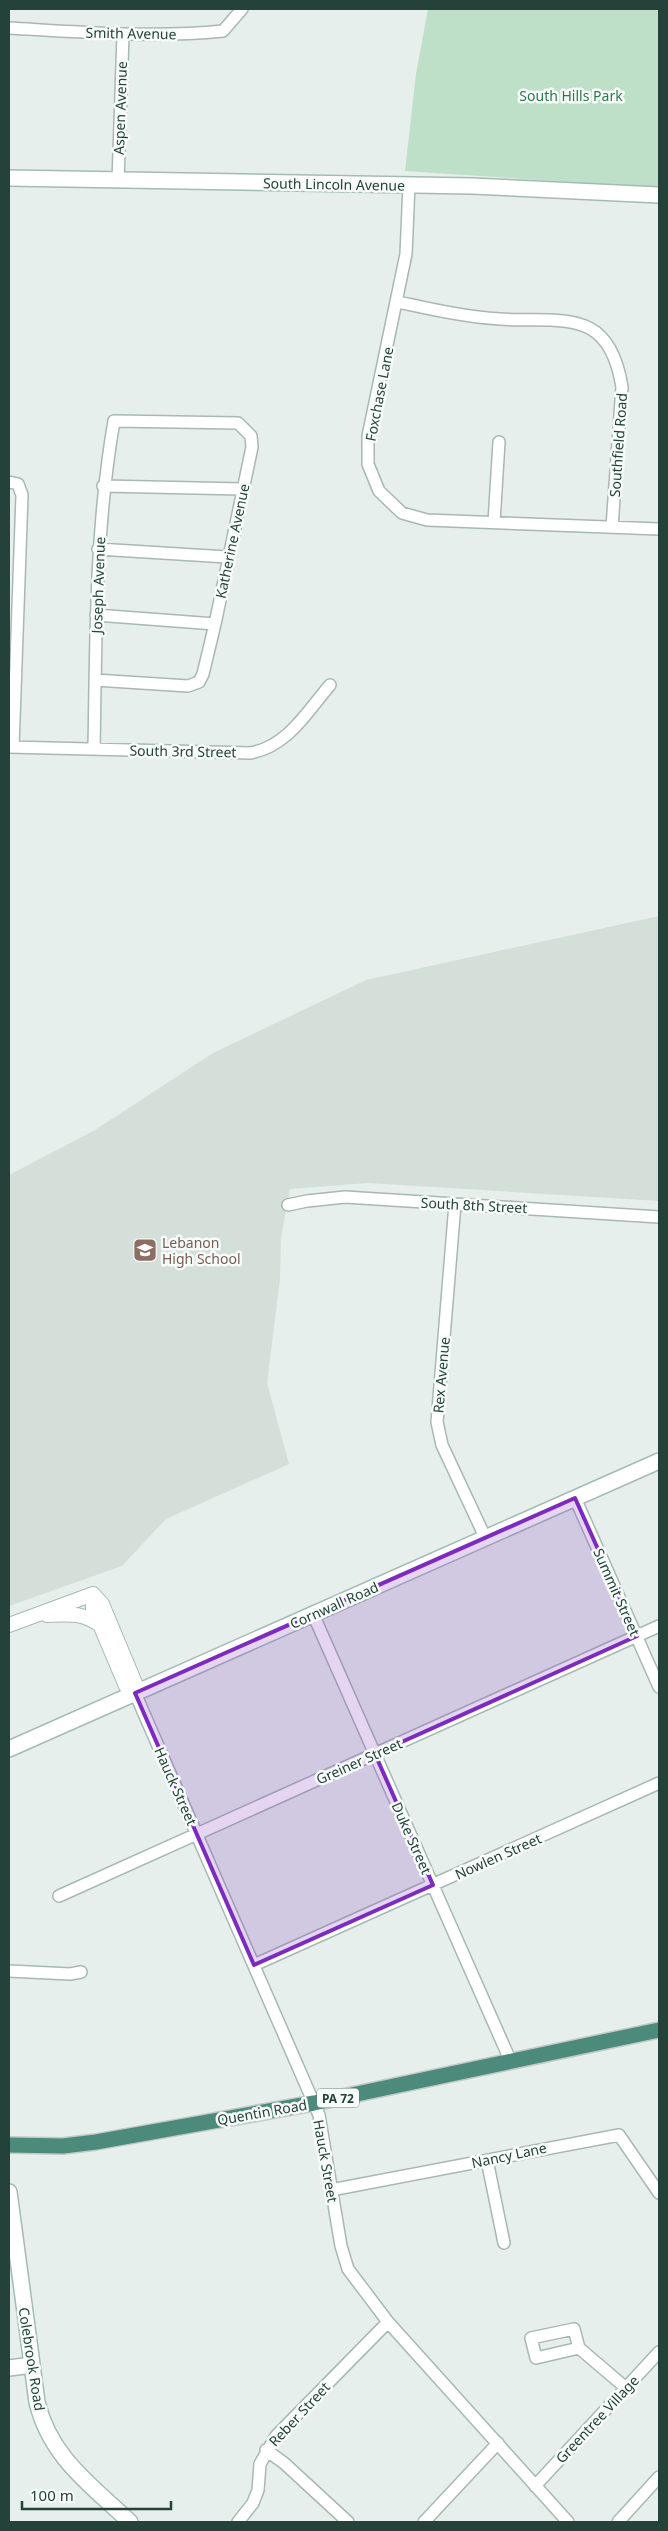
<svg xmlns="http://www.w3.org/2000/svg" width="668" height="2531" viewBox="0 0 668 2531" font-family="'Noto Sans',sans-serif">
	<style>
		.built { fill: #d4dfda }
		.green { fill: #bfe0c8 }
		.lines { fill: none; stroke-linecap: round; stroke-linejoin: round }
		.minor-casing { stroke: #a8b8b2; stroke-width: 14 }
		.tertiary-casing { stroke: #a8b8b2; stroke-width: 16 }
		.secondary-casing { stroke: #a4bbb3; stroke-width: 18 }
		.trunk-casing { stroke: #c2cac8; stroke-width: 18 }
		.minor { stroke: #fff; stroke-width: 11 }
		.tertiary { stroke: #fff; stroke-width: 14 }
		.secondary { stroke: #fff; stroke-width: 15 }
		.trunk { stroke: #4c8a7c; stroke-width: 15 }
		.marked { fill: #7b2cbf; fill-opacity: 0.2; stroke: #7b2cbf; stroke-width: 4; stroke-linejoin: round }
		.labels { text-anchor: middle; dominant-baseline: central; stroke-width: 5; stroke-linejoin: round; paint-order: stroke }
		.shield { fill: #f7fbf9; stroke: #637a73; stroke-width: 1 }
		.shield-label { font-size: 12px; font-weight: bold; fill: #24423a }
		.street-label { font-size: 14px; fill: #24423a; stroke: #f7fbf9 }
		.park-label { font-size: 14px; fill: #2d7a4b; stroke: #f7fbf9 }
		.education-label { font-size: 14px; fill: #785e54; stroke: #f7fbf9; text-anchor: start }
	</style>
	<rect width="100%" height="100%" fill="#e6efeb"/>
	<path class="built" d="M 659,916 L 659,1201 L 368,1183 L 290,1189 L 281,1237 L 280,1279 L 267,1383 L 289,1464 L 166,1519 L 122,1566 L 9,1606 L 9,1175 L 95,1130 L 213,1053 L 366,980 Z"/>
	<path class="green" d="M 428,9 L 659,9 L 659,188 L 405,171 L 416,74 Z"/>
	<g class="lines">
		<g class="minor-casing">
			<path id="minor" d="M 9,28 C 80,32 152,38 223,31 L 242,9
				M 118,181 L 123,35
				M 409,185 L 406,254 L 368,436 L 368,464 L 379,491 L 402,513 L 427,520 L 659,529
				M 398,302 C 431,309 465,317 500,319 C 562,323 609,306 622,387 L 612,527
				M 9,482 L 18,484 L 22,495 L 13,747
				M 103,486 L 242,489
				M 494,522 L 499,442
				M 98,549 L 227,557
				M 96,615 L 215,624
				M 9,747 L 250,753 C 287,747 307,712 330,685
				M 94,749 C 96,639 95,530 114,421 L 238,423 L 251,436 L 252,447 L 215,624 L 203,674 L 199,682 L 188,686 L 95,680
				M 455,1204 L 437,1422 L 442,1445 L 485,1537
				M 288,1205 L 307,1201 L 345,1197 L 659,1217
				M 575,1498 L 659,1687
				M 313,1614 L 511,2062
				M 135,1693 L 319,2115 L 341,2246 L 348,2269 L 388,2322 L 568,2522
				M 59,1896 L 659,1626
				M 254,1965 L 659,1783
				M 9,1971 L 70,1974 L 81,1972
				M 487,2160 L 504,2243
				M 331,2190 L 619,2135 L 659,2193
				M 579,2348 L 536,2358 L 531,2338 L 574,2329 L 579,2348 L 626,2388
				M 266,2450 L 284,2463 L 348,2522
				M 535,2486 L 659,2352
				M 238,2522 L 253,2503 L 258,2490 L 260,2464 L 276,2436 L 388,2322
				M 424,2522 L 498,2443
				M 618,2522 L 659,2477"/>
		</g>
		<g class="tertiary-casing">
			<path id="tertiary" d="M 93,1594 L 93,1608 L 126,1686 L 135,1693
				M 93,1594 L 102,1604 L 135,1683 L 135,1693
				M 47,1615 C 68,1614 84,1612 101,1626
				M 9,1625 L 93,1594"/>
		</g>
		<g class="secondary-casing">
			<path id="secondary" d="M 9,178 L 472,186 L 659,195
				M 9,1749 L 659,1461
				M 9,2192 L 37,2402 C 50,2457 91,2485 130,2522
				M 9,2368 L 32,2365"/>
		</g>
		<g class="trunk-casing">
			<path id="trunk" d="M 9,2145 L 63,2146 L 96,2142 L 314,2103 L 659,2030"/>
		</g>
		<use href="#minor" class="minor"/>
		<use href="#tertiary" class="tertiary"/>
		<use href="#secondary" class="secondary"/>
		<use href="#trunk" class="trunk"/>
	</g>
	<path class="marked" d="M 575,1498 L 637,1636 L 375,1754 L 433,1885 L 254,1965 L 135,1693 Z"/>
	<defs>
		<g id="school-square" transform="scale(1.25)"><rect x="-9" y="-9" width="18" height="18" rx="4" fill="#8d6e63" stroke="#f7fbf9"/><path d="M0-5L7-2L0 1L-7-2ZM-4 1L0 2.5L4 1V4Q0 6-4 4Z" fill="#fff"/></g>
	</defs>
	<g fill-rule="evenodd">
		<use href="#school-square" x="145" y="1250"/>
	</g>
	<g class="labels">
		<rect class="shield" x="317" y="2088.5" width="42" height="19" rx="4"/>
		<g class="shield-label">
			<text x="338" y="2098">PA 72</text>
		</g>
		<g class="street-label">
			<text transform="translate(131 33) rotate(1)">Smith Avenue</text>
			<text transform="translate(120 108) rotate(-88)">Aspen Avenue</text>
			<text transform="translate(334 184) rotate(1)">South Lincoln Avenue</text>
			<text transform="translate(379 394) rotate(-79)">Foxchase Lane</text>
			<text transform="translate(618 445) rotate(-86)">Southfield Road</text>
			<text transform="translate(232 541) rotate(-78)">Katherine Avenue</text>
			<text transform="translate(98 585) rotate(-88)">Joseph Avenue</text>
			<text transform="translate(183 751) rotate(1)">South 3rd Street</text>
			<text transform="translate(474 1205) rotate(3)">South 8th Street</text>
			<text transform="translate(441 1375) rotate(-85)">Rex Avenue</text>
			<text transform="translate(617 1592) rotate(66)">Summit Street</text>
			<text transform="translate(334 1605) rotate(-24)">Cornwall Road</text>
			<text transform="translate(359 1761) rotate(-24)">Greiner Street</text>
			<text transform="translate(176 1786) rotate(66)">Hauck Street</text>
			<text transform="translate(412 1838) rotate(66)">Duke Street</text>
			<text transform="translate(498 1856) rotate(-24)">Nowlen Street</text>
			<text transform="translate(262 2112) rotate(-10)">Quentin Road</text>
			<text transform="translate(509 2155) rotate(-12)">Nancy Lane</text>
			<text transform="translate(326 2161) rotate(80)">Hauck Street</text>
			<text transform="translate(32 2359) rotate(81)">Colebrook Road</text>
			<text transform="translate(299 2414) rotate(-47)">Reber Street</text>
			<text transform="translate(597 2419) rotate(-47)">Greentree Village</text>
		</g>
		<g class="park-label">
			<text x="571" y="95">South Hills Park</text>
		</g>
		<g class="education-label">
			<text x="162" y="1242">Lebanon<tspan x="162" dy="16">High School</tspan></text>
		</g>
	</g>
	<rect width="668" height="2531" fill="none" stroke="#24423a" stroke-width="20"/>
	<path d="M22 2501v8h149v-8" fill="none" stroke="#24423a" stroke-width="2.5"/>
	<text x="30" y="2501" font-size="15" fill="#24423a" stroke="#f7fbf9" stroke-width="4" paint-order="stroke">100 m</text>
</svg>
